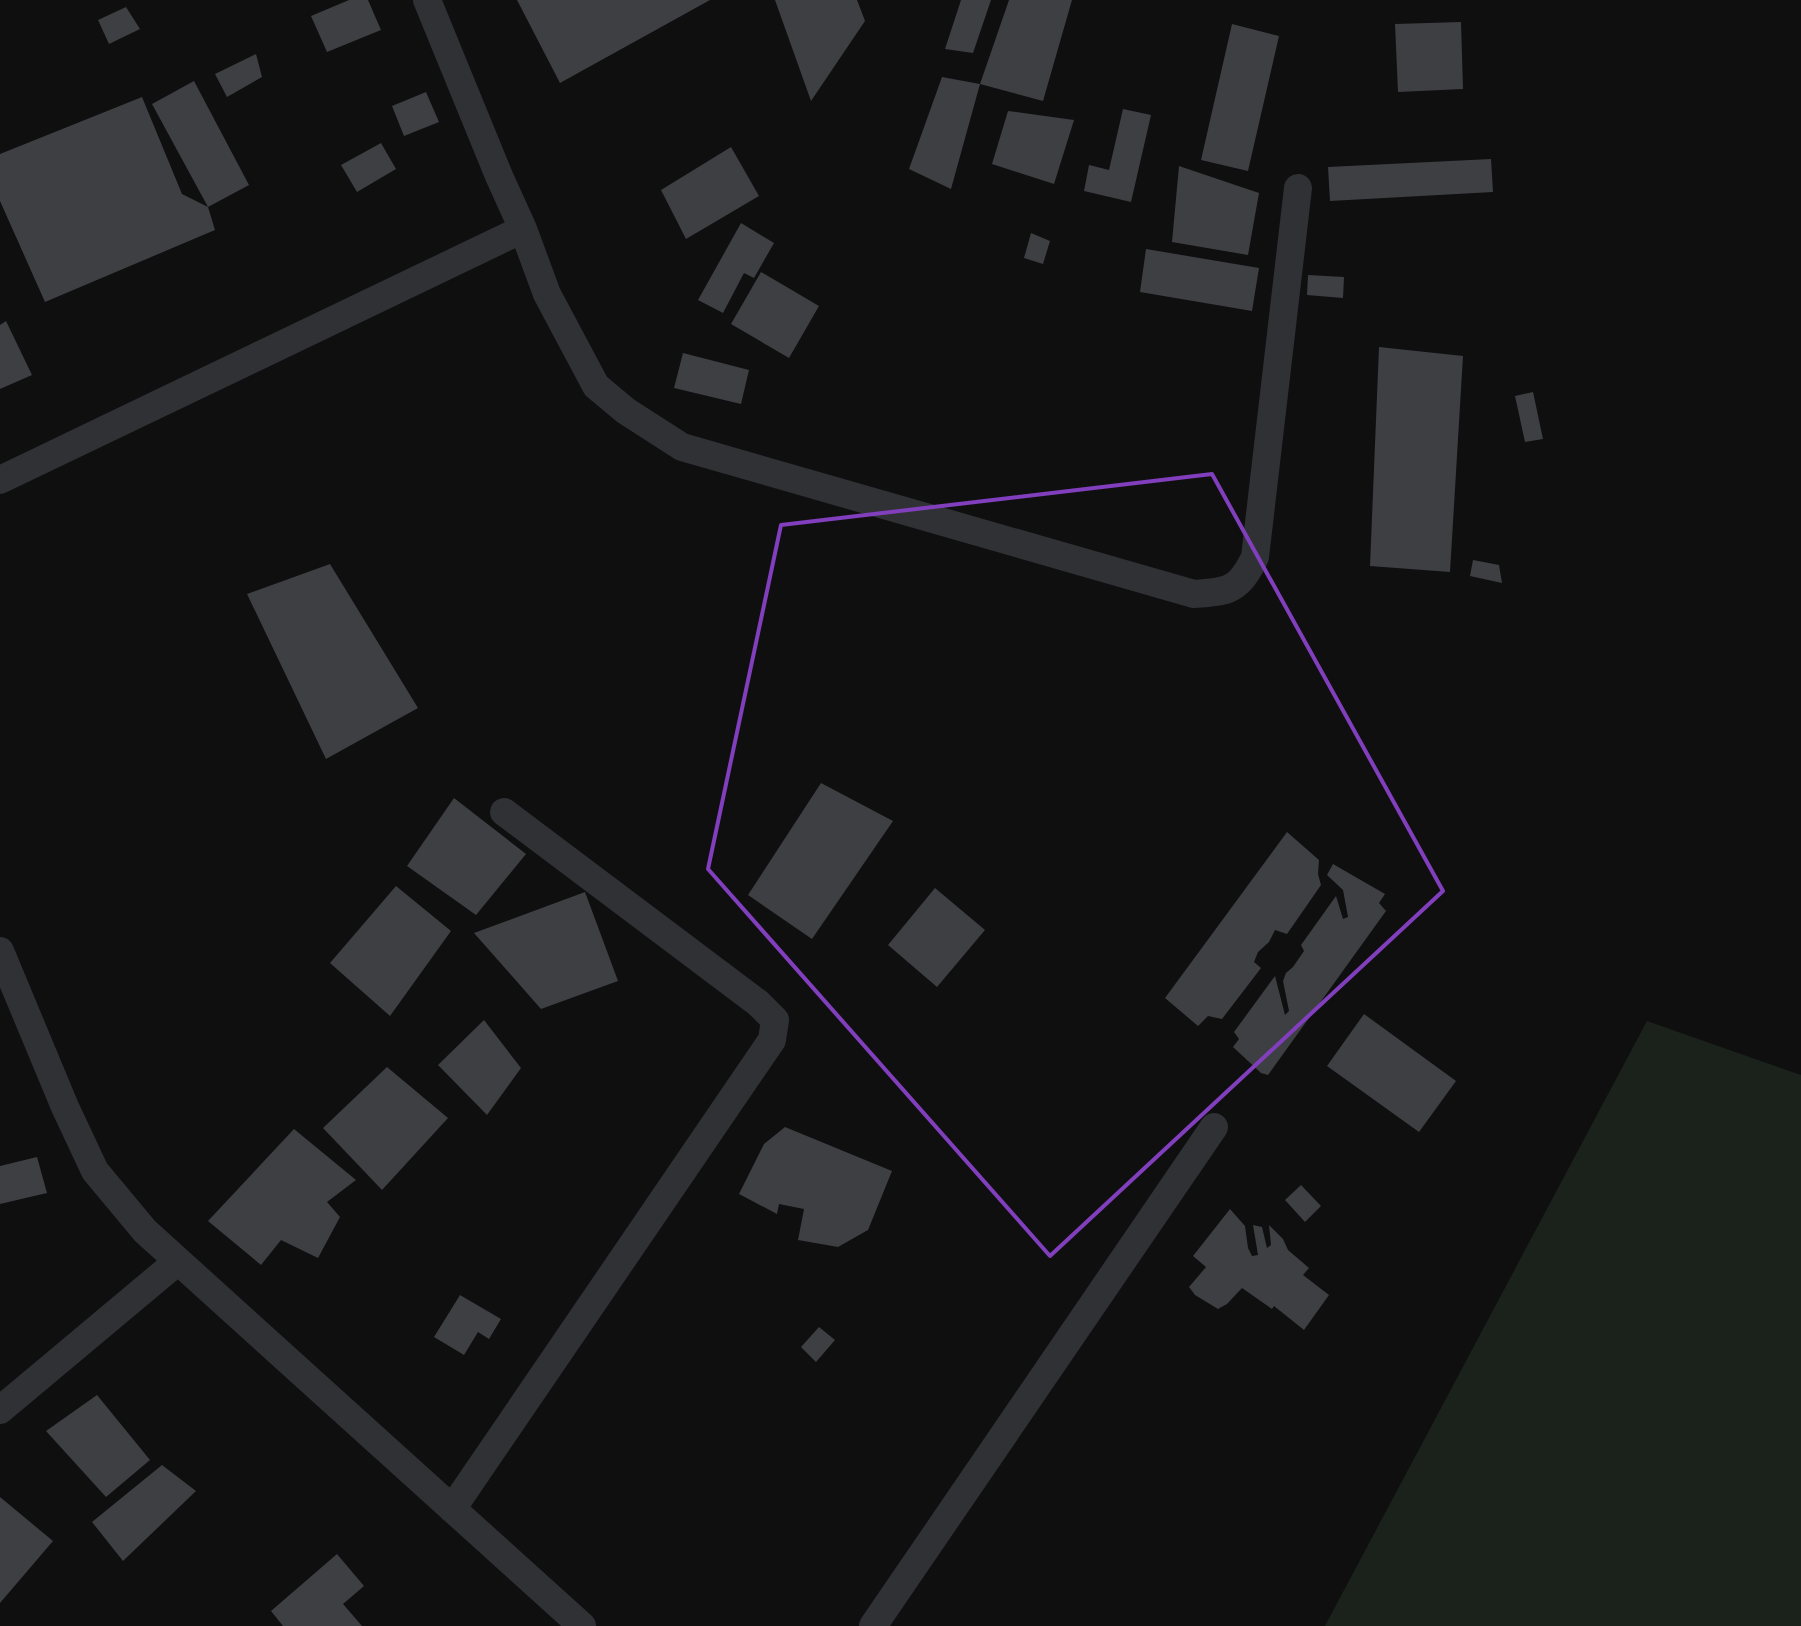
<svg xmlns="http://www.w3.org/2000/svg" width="1801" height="1626" viewBox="0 0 1801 1626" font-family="'Exo 2',sans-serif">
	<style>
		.green { fill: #1b221c }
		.building { fill: #3e3f43 }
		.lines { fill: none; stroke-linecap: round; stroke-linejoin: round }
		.minor { stroke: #303135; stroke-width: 28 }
		.marked { fill: none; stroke: #813ebd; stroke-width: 4; stroke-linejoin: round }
	</style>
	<rect width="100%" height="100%" fill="#0f0f10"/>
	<path class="green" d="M 1647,1021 L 1801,1075 L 1801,1626 L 1325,1626 Z"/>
	<path class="building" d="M 349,0 L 368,0 L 381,30 L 327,52 L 311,16 Z
		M 517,0 L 710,0 L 560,83 Z
		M 775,0 L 857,0 L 865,21 L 811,101 Z
		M 961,0 L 991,0 L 973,53 L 945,49 Z
		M 1009,0 L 1072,0 L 1043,101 L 980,84 L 951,189 L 909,169 L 942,77 L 980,84 Z
		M 126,7 L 140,29 L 109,44 L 98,20 Z
		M 1461,22 L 1463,89 L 1398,92 L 1395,24 Z
		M 1232,24 L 1279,36 L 1248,171 L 1201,160 Z
		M 256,54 L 262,77 L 227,97 L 215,74 Z
		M 194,81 L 249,185 L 208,207 L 152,104 Z
		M 426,92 L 439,122 L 404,136 L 392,106 Z
		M 142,97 L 182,194 L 208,207 L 215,230 L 45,302 L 0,201 L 0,154 Z
		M 1123,109 L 1151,115 L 1131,202 L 1084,191 L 1089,165 L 1109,170 Z
		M 1008,111 L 1074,120 L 1054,184 L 992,164 Z
		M 381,143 L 396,169 L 357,192 L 341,165 Z
		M 731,147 L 759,196 L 686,239 L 661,190 Z
		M 1491,159 L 1493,192 L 1330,201 L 1328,167 Z
		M 1179,166 L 1259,193 L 1248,255 L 1172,242 Z
		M 741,223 L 774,243 L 754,278 L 744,273 L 723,313 L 698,300 Z
		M 1031,233 L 1050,241 L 1043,264 L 1024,258 Z
		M 1146,249 L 1259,268 L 1252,311 L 1140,292 Z
		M 761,272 L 819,306 L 789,358 L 731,324 Z
		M 1308,275 L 1344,277 L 1343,298 L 1307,295 Z
		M 6,321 L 32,375 L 0,389 L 0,325 Z
		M 1379,347 L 1463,356 L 1450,572 L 1370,566 Z
		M 683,353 L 749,370 L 741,404 L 674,388 Z
		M 1533,392 L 1543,439 L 1525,442 L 1515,396 Z
		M 1473,560 L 1499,565 L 1502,583 L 1470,576 Z
		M 330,564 L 418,708 L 326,759 L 247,594 Z
		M 821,783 L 893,821 L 812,939 L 748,895 Z
		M 454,798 L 526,854 L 476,915 L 407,866 Z
		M 1287,832 L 1319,860 L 1318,874 L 1321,885 L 1287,934 L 1275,930 L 1269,942 L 1258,952 L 1254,962 L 1261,968 L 1222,1019 L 1208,1016 L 1198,1026 L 1165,998 Z
		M 1333,864 L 1385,894 L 1379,903 L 1386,911 L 1268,1075 L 1261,1073 L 1233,1047 L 1239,1039 L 1234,1032 L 1275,976 L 1285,1015 L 1289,1011 L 1283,981 L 1286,973 L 1293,967 L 1304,951 L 1301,945 L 1336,896 L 1343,919 L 1348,917 L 1343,890 L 1327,875 Z
		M 396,886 L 451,931 L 390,1016 L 330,963 Z
		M 935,888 L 985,930 L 937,987 L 888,945 Z
		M 585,892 L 618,981 L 541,1009 L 474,933 Z
		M 1364,1014 L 1456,1081 L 1419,1132 L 1327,1066 Z
		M 484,1020 L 521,1068 L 487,1115 L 438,1065 Z
		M 387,1067 L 448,1118 L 382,1190 L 323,1128 Z
		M 785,1127 L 892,1171 L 868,1230 L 838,1247 L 798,1240 L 804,1209 L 779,1204 L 777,1214 L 739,1194 L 764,1144 Z
		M 294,1129 L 356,1180 L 327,1202 L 340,1217 L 318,1258 L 281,1240 L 261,1265 L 208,1221 Z
		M 37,1157 L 47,1193 L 0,1204 L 0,1166 Z
		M 1301,1185 L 1321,1206 L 1305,1222 L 1285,1200 Z
		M 1230,1209 L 1245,1226 L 1248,1248 L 1252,1256 L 1258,1255 L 1253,1225 L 1262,1227 L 1267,1248 L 1271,1245 L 1269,1225 L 1283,1239 L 1288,1250 L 1309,1268 L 1303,1275 L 1329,1295 L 1304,1330 L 1274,1306 L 1272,1309 L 1242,1288 L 1227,1304 L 1218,1309 L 1195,1295 L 1189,1287 L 1206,1267 L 1193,1256 Z
		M 460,1295 L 501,1319 L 489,1339 L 478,1332 L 464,1355 L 434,1337 Z
		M 819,1327 L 835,1340 L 816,1362 L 801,1347 Z
		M 97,1395 L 150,1460 L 106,1497 L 46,1431 Z
		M 162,1465 L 196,1491 L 123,1561 L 92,1522 Z
		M 0,1497 L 53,1541 L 0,1603 Z
		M 337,1554 L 364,1586 L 343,1604 L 362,1626 L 283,1626 L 271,1611 Z"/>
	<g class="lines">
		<path class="minor" d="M 427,0 L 499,176 L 523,229 L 547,294 L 596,386 L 626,411 L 682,447 L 1194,594 C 1229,592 1239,590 1255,557 L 1298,188
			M 0,480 L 523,229
			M 0,951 L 65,1107 L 95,1171 L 145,1231 L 582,1626
			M 0,1410 L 178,1261
			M 452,1509 L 772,1040 L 775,1020 L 758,1003 L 504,812
			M 873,1626 L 1214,1127"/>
	</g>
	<path class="marked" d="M 1212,474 L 1443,891 L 1050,1256 L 708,869 L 781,525 Z"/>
</svg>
